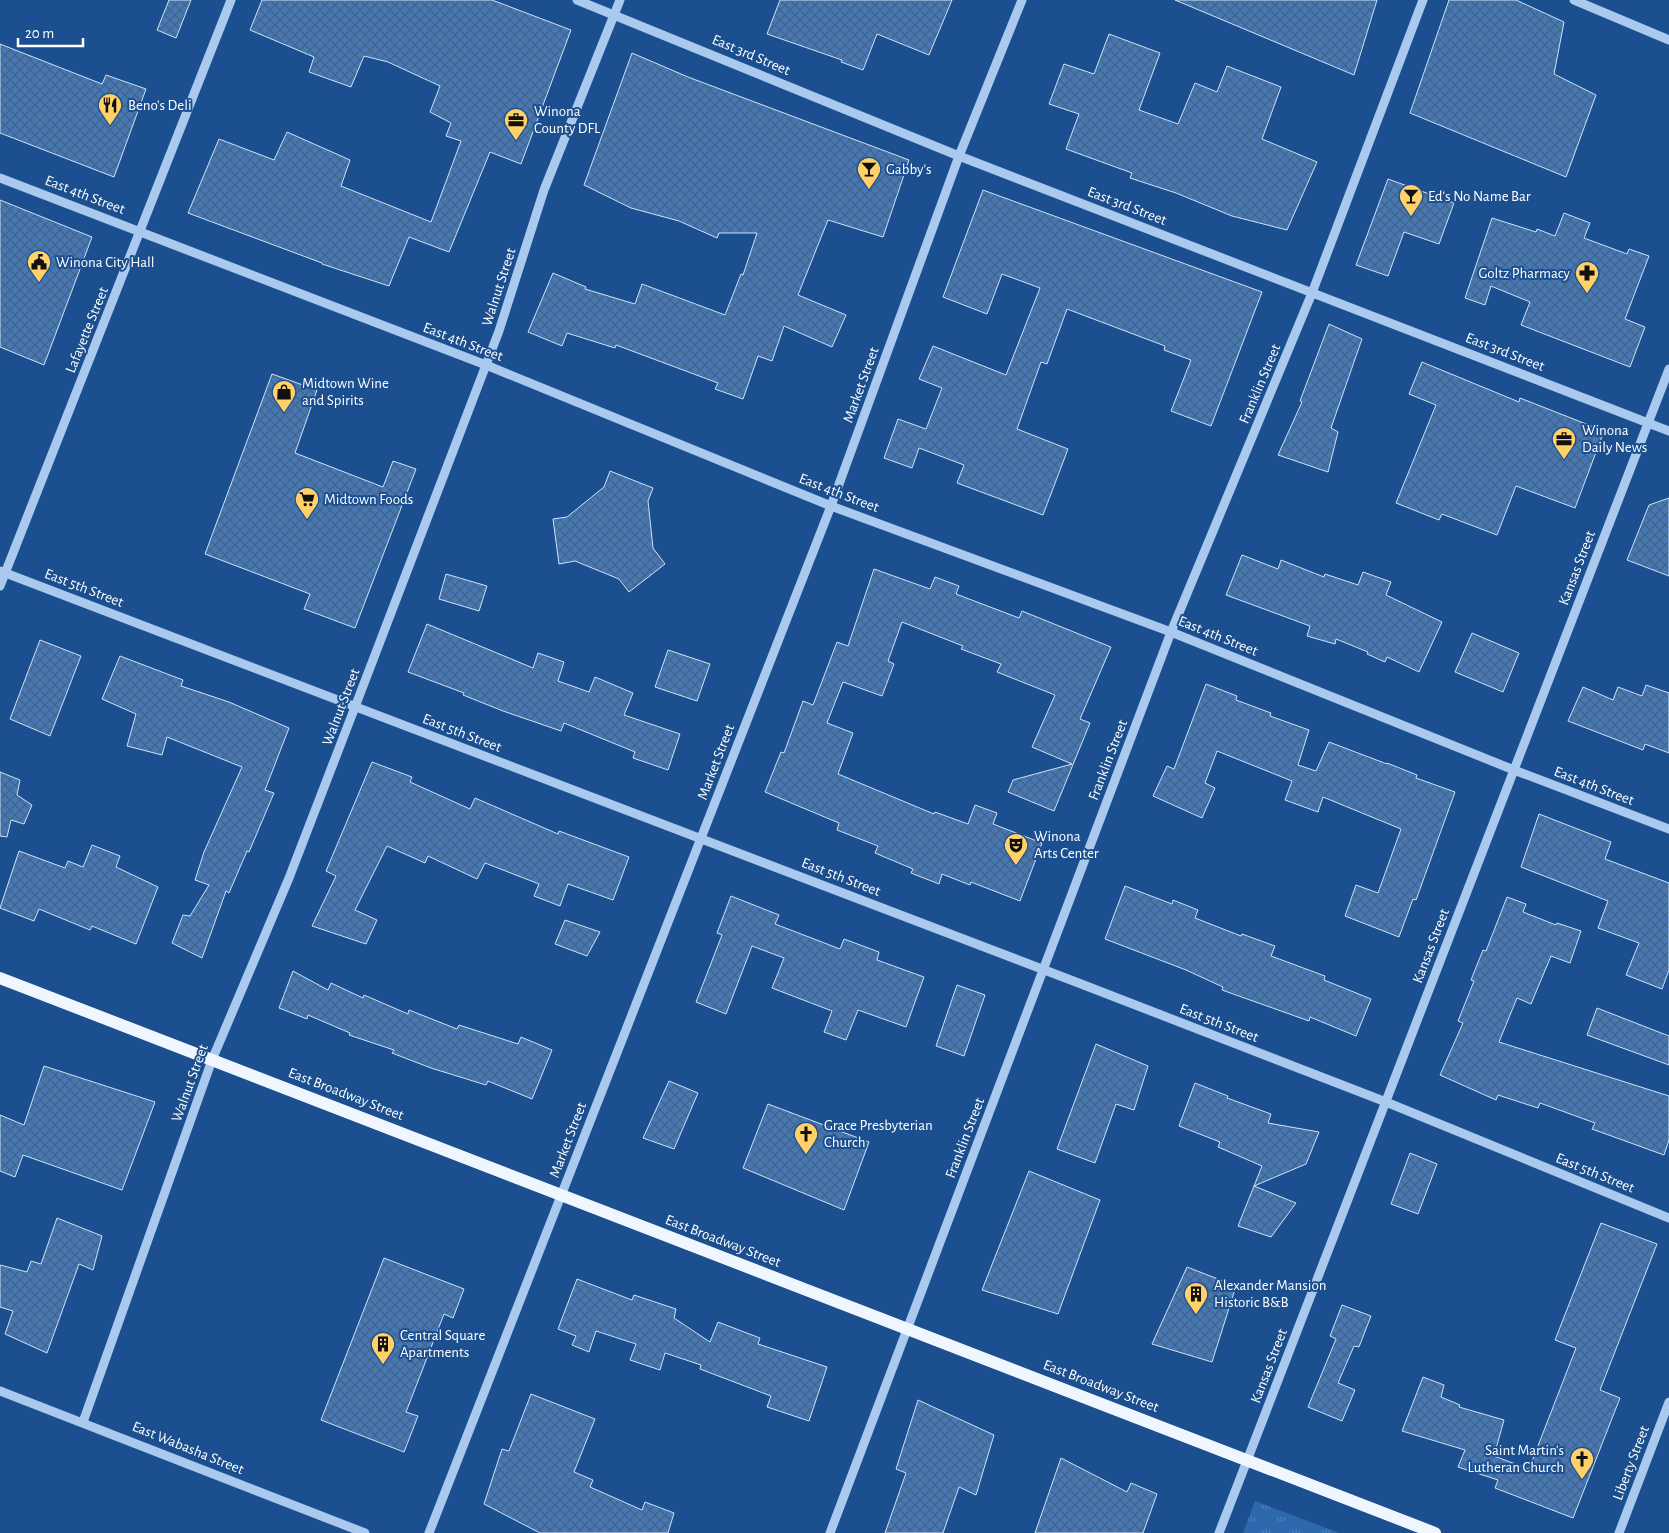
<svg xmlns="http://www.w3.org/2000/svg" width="1669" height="1533" viewBox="0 0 1669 1533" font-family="'Alegreya Sans',sans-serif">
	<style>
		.park { fill: url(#park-tufts) }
		.building { fill: url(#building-cross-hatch); stroke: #cfe3fa }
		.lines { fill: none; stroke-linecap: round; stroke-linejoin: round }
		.minor { stroke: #a9c9ee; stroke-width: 9 }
		.major { stroke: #f0f6ff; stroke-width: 12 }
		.labels { text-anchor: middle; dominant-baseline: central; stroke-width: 4; stroke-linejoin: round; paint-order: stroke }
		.street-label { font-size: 15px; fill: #fff; stroke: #1b4f8f }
		.poi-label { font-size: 15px; fill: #fff; stroke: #1b4f8f; text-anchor: start }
	</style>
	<defs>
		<pattern id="park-tufts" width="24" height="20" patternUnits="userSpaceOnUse" patternTransform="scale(1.25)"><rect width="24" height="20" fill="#2e69ad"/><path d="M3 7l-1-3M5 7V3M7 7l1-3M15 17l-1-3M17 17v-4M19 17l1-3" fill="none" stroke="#4d80b9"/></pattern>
		<pattern id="building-cross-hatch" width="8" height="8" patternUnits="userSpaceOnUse" patternTransform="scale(1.25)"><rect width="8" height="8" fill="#4478b7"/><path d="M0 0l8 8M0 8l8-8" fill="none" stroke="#486282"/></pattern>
	</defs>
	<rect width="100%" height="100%" fill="#1b4f8f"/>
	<path class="park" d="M 1255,1501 L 1339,1533 L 1243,1533 Z"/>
	<path class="building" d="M 169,0 L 191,0 L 176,38 L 157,30 Z
		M 262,0 L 492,0 L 571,30 L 521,164 L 490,152 L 449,252 L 409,237 L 389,286 L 322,264 L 322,263 L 188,213 L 219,139 L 274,160 L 287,132 L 350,160 L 341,186 L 431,222 L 461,141 L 446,136 L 451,123 L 430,112 L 440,86 L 388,62 L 364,56 L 351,87 L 309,72 L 314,57 L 250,30 Z
		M 780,0 L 952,0 L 929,55 L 877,34 L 863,70 L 841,62 L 842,60 L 767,34 Z
		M 1175,0 L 1377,0 L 1354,75 Z
		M 1449,0 L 1516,0 L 1564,22 L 1554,74 L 1596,95 L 1566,177 L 1410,113 Z
		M 1109,34 L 1160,53 L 1139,110 L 1178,124 L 1195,83 L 1217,92 L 1227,66 L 1281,87 L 1262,139 L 1317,162 L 1287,230 L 1232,216 L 1176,193 L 1130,178 L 1132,173 L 1066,149 L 1079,114 L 1049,104 L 1064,64 L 1094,74 Z
		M 0,44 L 102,84 L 106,75 L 146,89 L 114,177 L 0,133 Z
		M 632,53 L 688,77 L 909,160 L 883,237 L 828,220 L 798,295 L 846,315 L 832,347 L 784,326 L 772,361 L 758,356 L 743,399 L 715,389 L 718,383 L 616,345 L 615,348 L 567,333 L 562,346 L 528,332 L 553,273 L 586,287 L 585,289 L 635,304 L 642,284 L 725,315 L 741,274 L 743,275 L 757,233 L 719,233 L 717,238 L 679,221 L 631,208 L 584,185 Z
		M 1388,179 L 1454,203 L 1439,244 L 1404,232 L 1388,276 L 1356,265 Z
		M 983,190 L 1262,292 L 1211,426 L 1171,411 L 1191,360 L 1164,350 L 1165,346 L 1067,309 L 1047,364 L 1041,362 L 1017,429 L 1068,449 L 1043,515 L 957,483 L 964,465 L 919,448 L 912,468 L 884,458 L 898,419 L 926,429 L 942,388 L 919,379 L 933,346 L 1006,375 L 1040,288 L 1002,274 L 987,314 L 943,297 Z
		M 0,200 L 92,237 L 44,365 L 0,347 Z
		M 1564,213 L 1590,223 L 1584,238 L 1627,254 L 1629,249 L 1649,256 L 1625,319 L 1645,327 L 1630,367 L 1521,325 L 1530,302 L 1491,286 L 1485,305 L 1465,298 L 1492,218 L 1536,232 L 1537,229 L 1555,236 Z
		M 1329,324 L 1362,339 L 1331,428 L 1338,432 L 1328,472 L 1278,455 L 1302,402 L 1300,401 Z
		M 1422,362 L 1519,402 L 1520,398 L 1604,431 L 1575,508 L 1516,486 L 1497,535 L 1442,514 L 1439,520 L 1396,503 L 1436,405 L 1409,394 Z
		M 272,374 L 317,390 L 295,453 L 383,487 L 393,461 L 416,469 L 355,628 L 304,609 L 310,594 L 205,554 Z
		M 610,471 L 653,488 L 648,501 L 653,548 L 665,564 L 629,592 L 619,579 L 575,561 L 559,564 L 553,519 L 567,517 L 604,487 Z
		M 1669,498 L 1669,576 L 1627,560 L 1649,505 Z
		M 1242,555 L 1278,569 L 1281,560 L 1324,577 L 1325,574 L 1358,585 L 1363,572 L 1391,582 L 1386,595 L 1442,622 L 1419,672 L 1387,657 L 1385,662 L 1367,654 L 1368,652 L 1336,639 L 1335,644 L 1307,636 L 1310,626 L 1226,595 Z
		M 874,569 L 930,589 L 935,577 L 959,586 L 956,594 L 1019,618 L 1022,611 L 1111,647 L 1080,719 L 1090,723 L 1054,811 L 1008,792 L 1013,780 L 1072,764 L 1032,747 L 1055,695 L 997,672 L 1001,664 L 961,649 L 963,646 L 902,622 L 888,661 L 894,664 L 882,696 L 843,682 L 827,723 L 853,733 L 838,774 L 934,814 L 935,812 L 968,824 L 975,805 L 997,813 L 993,824 L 1042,843 L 1020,901 L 971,882 L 970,885 L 942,874 L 939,884 L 911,873 L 913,869 L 875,853 L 878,846 L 837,830 L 839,823 L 765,792 L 781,752 L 784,753 L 803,701 L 813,705 L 837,642 L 848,646 Z
		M 446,574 L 487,586 L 479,611 L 439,599 Z
		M 427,624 L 533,668 L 538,653 L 564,662 L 558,681 L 589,692 L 595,677 L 633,693 L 624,715 L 680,734 L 668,770 L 633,758 L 635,752 L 564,723 L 561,731 L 503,711 L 463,695 L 464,693 L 408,672 Z
		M 1472,633 L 1519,653 L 1503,692 L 1455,672 Z
		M 40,640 L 81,656 L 50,736 L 10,719 Z
		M 668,650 L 710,664 L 697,701 L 655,687 Z
		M 120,656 L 183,680 L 181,686 L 229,702 L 289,728 L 265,790 L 274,793 L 249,852 L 247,851 L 229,893 L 226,891 L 202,958 L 172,943 L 183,915 L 190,916 L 209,885 L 195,880 L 204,852 L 242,767 L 167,737 L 162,755 L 127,746 L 136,714 L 102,699 Z
		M 1206,684 L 1237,696 L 1236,700 L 1271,713 L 1270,716 L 1309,730 L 1298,765 L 1316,771 L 1329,742 L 1387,764 L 1387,763 L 1417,775 L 1416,778 L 1455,792 L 1416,900 L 1413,899 L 1399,937 L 1345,916 L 1356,885 L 1378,893 L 1401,829 L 1323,797 L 1318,812 L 1285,800 L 1292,781 L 1217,751 L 1205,783 L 1215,788 L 1202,818 L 1153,796 L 1167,766 L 1174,769 Z
		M 1646,685 L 1669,693 L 1669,753 L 1645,744 L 1643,750 L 1568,721 L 1583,687 L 1613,700 L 1618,687 L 1642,696 Z
		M 372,762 L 412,777 L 410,782 L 470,809 L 475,798 L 558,834 L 559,831 L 629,857 L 613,900 L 568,884 L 560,906 L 534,896 L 539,884 L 485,863 L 477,879 L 428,856 L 425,863 L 387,846 L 355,910 L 377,920 L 366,944 L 312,926 L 336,876 L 326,871 Z
		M 0,772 L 20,780 L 17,795 L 32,805 L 24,824 L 11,820 L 7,837 L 0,836 Z
		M 1539,814 L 1611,842 L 1605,859 L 1669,883 L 1669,970 L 1662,989 L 1626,975 L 1639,943 L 1598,928 L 1608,901 L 1521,867 Z
		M 92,845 L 120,856 L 116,867 L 158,887 L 136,944 L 92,926 L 90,930 L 39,909 L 34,921 L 0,908 L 19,851 L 65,868 L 68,861 L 83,867 Z
		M 1125,886 L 1172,904 L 1173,900 L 1198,910 L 1195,918 L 1241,936 L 1242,934 L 1275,946 L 1271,956 L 1325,976 L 1324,980 L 1371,999 L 1356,1036 L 1310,1017 L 1309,1021 L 1222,990 L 1223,987 L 1186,970 L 1105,939 Z
		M 731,896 L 779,915 L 775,924 L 840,949 L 844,939 L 879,952 L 877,960 L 924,977 L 906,1027 L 858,1010 L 846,1040 L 824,1032 L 832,1011 L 772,988 L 784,958 L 752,946 L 726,1014 L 696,1002 L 722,935 L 717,933 Z
		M 1507,897 L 1526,904 L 1523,912 L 1556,925 L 1557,923 L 1581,931 L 1570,963 L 1551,956 L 1531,1004 L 1517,998 L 1499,1042 L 1669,1096 L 1669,1140 L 1664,1155 L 1592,1129 L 1595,1123 L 1540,1103 L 1538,1108 L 1498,1095 L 1496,1100 L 1440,1075 L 1463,1023 L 1458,1021 L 1474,981 L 1471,980 L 1483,950 L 1486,951 Z
		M 565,920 L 600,932 L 587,956 L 555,944 Z
		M 293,971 L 328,990 L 331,983 L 363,998 L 364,995 L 408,1014 L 409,1010 L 457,1029 L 459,1025 L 518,1044 L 521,1037 L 552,1050 L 532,1099 L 488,1081 L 486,1085 L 431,1068 L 392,1053 L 394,1050 L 349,1035 L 350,1033 L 308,1015 L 307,1019 L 279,1008 Z
		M 957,985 L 985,995 L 964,1056 L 936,1046 Z
		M 1597,1008 L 1669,1036 L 1669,1065 L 1587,1035 Z
		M 1096,1044 L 1148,1066 L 1134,1110 L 1116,1104 L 1095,1163 L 1057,1149 Z
		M 44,1066 L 155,1102 L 122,1190 L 23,1155 L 15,1177 L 0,1171 L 0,1115 L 24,1125 Z
		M 669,1081 L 698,1093 L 674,1149 L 643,1138 Z
		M 1195,1083 L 1228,1096 L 1227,1098 L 1271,1114 L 1268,1123 L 1319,1132 L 1306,1164 L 1254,1186 L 1262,1166 L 1218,1147 L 1220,1142 L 1179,1126 Z
		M 768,1104 L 869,1142 L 844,1210 L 743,1168 Z
		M 1410,1153 L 1437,1164 L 1418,1214 L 1391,1204 Z
		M 1029,1171 L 1100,1200 L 1058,1314 L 982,1290 Z
		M 1254,1186 L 1296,1203 L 1271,1237 L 1238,1226 Z
		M 57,1218 L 102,1236 L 93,1270 L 79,1264 L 47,1353 L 5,1334 L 13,1311 L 0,1307 L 0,1265 L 27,1272 L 31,1261 L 41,1264 Z
		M 1601,1223 L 1657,1244 L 1600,1390 L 1620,1398 L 1573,1518 L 1495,1488 L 1498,1480 L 1458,1467 L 1465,1450 L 1402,1431 L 1423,1377 L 1444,1385 L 1441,1397 L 1460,1405 L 1459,1407 L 1504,1420 L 1494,1456 L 1529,1469 L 1576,1348 L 1555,1340 Z
		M 384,1258 L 464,1289 L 453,1318 L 444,1314 L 406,1412 L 418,1416 L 404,1452 L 321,1420 Z
		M 1187,1267 L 1236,1286 L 1212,1362 L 1152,1344 Z
		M 577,1279 L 632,1300 L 634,1295 L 676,1309 L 674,1318 L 710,1342 L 718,1322 L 760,1338 L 758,1344 L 827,1367 L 809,1421 L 767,1407 L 771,1396 L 700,1369 L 701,1365 L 665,1353 L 660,1370 L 630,1360 L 636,1344 L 596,1331 L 589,1352 L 572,1345 L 576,1336 L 558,1329 Z
		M 1342,1305 L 1371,1316 L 1359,1347 L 1354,1346 L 1338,1383 L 1355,1390 L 1342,1421 L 1308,1407 L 1336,1339 L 1330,1336 Z
		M 531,1394 L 595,1419 L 574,1472 L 593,1480 L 590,1487 L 642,1510 L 645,1502 L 674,1513 L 668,1533 L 540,1533 L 484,1504 L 502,1449 L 509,1451 Z
		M 918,1400 L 994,1435 L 976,1495 L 959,1487 L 943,1533 L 885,1533 L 906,1473 L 896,1469 Z
		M 1061,1458 L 1127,1492 L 1131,1483 L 1157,1494 L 1143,1533 L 1035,1533 Z"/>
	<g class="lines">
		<path class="minor" d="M 577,0 L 959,156 L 1669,431
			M 1574,0 L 1669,40
			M 0,178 L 486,365 L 831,506 L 1171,632 L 1514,770 L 1669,829
			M 0,571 L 1076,982 L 1386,1102 L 1669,1218
			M 0,586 L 231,0
			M 0,1391 L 365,1533
			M 83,1422 L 212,1060 L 289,878 L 355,707 L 499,331 L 544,190 L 620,0
			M 429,1533 L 831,506 L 959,156 L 1022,0
			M 830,1533 L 1171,632 L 1312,293 L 1423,0
			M 1219,1533 L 1669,369
			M 1619,1533 L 1669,1402"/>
		<path class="major" d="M 0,978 L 1435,1533"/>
	</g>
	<defs>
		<g id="restaurant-pin" transform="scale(1.25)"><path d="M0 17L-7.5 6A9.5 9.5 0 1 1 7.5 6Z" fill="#ffd166" stroke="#1b4f8f"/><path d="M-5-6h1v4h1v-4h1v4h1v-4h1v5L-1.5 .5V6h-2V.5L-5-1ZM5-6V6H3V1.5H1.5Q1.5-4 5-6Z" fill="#111"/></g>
		<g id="office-pin" transform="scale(1.25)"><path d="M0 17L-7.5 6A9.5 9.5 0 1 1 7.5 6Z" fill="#ffd166" stroke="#1b4f8f"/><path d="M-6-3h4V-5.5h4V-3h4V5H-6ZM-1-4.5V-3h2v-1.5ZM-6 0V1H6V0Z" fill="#111"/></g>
		<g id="bar-pin" transform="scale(1.25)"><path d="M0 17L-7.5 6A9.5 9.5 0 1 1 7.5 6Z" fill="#ffd166" stroke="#1b4f8f"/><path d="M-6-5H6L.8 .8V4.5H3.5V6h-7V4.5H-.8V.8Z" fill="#111"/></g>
		<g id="civic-pin" transform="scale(1.25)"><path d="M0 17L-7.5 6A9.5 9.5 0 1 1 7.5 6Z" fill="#ffd166" stroke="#1b4f8f"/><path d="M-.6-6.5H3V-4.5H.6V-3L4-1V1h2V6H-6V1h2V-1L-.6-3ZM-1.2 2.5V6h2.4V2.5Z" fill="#111"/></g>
		<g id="pharmacy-pin" transform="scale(1.25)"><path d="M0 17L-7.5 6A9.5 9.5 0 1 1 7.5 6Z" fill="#ffd166" stroke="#1b4f8f"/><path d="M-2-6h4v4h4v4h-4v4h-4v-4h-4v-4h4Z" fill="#111"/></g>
		<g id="shop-pin" transform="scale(1.25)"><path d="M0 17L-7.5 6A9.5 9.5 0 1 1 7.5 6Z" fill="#ffd166" stroke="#1b4f8f"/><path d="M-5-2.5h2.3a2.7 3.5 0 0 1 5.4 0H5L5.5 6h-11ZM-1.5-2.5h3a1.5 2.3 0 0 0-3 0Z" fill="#111"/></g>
		<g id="supermarket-pin" transform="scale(1.25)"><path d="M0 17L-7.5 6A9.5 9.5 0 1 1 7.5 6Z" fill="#ffd166" stroke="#1b4f8f"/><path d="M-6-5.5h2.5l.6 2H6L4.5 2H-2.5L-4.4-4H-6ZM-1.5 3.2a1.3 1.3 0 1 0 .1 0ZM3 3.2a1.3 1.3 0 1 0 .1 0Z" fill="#111"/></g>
		<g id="theatre-pin" transform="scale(1.25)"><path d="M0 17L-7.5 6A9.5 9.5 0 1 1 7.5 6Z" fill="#ffd166" stroke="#1b4f8f"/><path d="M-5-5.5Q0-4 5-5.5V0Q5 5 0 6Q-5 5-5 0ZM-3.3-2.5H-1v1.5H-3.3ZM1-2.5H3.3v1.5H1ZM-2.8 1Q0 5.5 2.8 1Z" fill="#111"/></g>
		<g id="church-pin" transform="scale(1.25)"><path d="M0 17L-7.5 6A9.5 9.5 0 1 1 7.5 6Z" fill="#ffd166" stroke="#1b4f8f"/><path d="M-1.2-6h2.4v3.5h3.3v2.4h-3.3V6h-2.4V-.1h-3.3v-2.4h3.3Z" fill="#111"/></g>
		<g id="building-pin" transform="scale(1.25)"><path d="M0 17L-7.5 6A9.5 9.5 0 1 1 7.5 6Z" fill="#ffd166" stroke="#1b4f8f"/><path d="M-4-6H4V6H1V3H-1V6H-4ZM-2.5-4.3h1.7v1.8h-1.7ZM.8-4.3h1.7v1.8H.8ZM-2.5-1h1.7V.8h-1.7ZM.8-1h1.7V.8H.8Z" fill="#111"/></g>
	</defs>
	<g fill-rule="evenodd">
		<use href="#restaurant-pin" x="110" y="105"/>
		<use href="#office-pin" x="516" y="120"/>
		<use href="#bar-pin" x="869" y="169"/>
		<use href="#bar-pin" x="1411" y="196"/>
		<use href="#civic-pin" x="39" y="262"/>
		<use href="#pharmacy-pin" x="1587" y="273"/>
		<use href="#shop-pin" x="284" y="392"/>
		<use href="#office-pin" x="1564" y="439"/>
		<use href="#supermarket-pin" x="307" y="499"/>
		<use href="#theatre-pin" x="1016" y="845"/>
		<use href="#church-pin" x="806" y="1134"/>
		<use href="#building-pin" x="1196" y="1294"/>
		<use href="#building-pin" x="383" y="1344"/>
		<use href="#church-pin" x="1582" y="1459"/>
	</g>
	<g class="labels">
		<g class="street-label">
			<text transform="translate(751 55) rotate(23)">East 3rd Street</text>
			<text transform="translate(85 195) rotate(21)">East 4th Street</text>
			<text transform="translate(1127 206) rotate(21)">East 3rd Street</text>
			<text transform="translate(499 287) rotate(-72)">Walnut Street</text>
			<text transform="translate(87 330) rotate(-68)">Lafayette Street</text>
			<text transform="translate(463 342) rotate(21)">East 4th Street</text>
			<text transform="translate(1505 352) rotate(21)">East 3rd Street</text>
			<text transform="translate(1260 384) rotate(-67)">Franklin Street</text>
			<text transform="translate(861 385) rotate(-70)">Market Street</text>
			<text transform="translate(839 493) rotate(21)">East 4th Street</text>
			<text transform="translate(1577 568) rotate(-69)">Kansas Street</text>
			<text transform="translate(84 588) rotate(21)">East 5th Street</text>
			<text transform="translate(1218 636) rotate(22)">East 4th Street</text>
			<text transform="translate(341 707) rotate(-69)">Walnut Street</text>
			<text transform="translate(462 733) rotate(21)">East 5th Street</text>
			<text transform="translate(1108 760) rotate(-69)">Franklin Street</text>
			<text transform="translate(716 762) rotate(-69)">Market Street</text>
			<text transform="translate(1594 786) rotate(21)">East 4th Street</text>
			<text transform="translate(841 877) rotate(21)">East 5th Street</text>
			<text transform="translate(1431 946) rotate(-69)">Kansas Street</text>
			<text transform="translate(1219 1023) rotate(21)">East 5th Street</text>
			<text transform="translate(190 1083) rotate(-70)">Walnut Street</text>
			<text transform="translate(346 1094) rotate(21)">East Broadway Street</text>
			<text transform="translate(965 1138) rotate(-69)">Franklin Street</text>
			<text transform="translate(568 1140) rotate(-69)">Market Street</text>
			<text transform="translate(1595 1173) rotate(22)">East 5th Street</text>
			<text transform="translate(723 1241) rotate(21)">East Broadway Street</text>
			<text transform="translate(1269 1366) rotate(-69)">Kansas Street</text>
			<text transform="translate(1101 1386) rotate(21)">East Broadway Street</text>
			<text transform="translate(188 1448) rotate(22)">East Wabasha Street</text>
			<text transform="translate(1631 1463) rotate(-69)">Liberty Street</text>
		</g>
		<g class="poi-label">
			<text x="128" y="105">Beno's Deli</text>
			<text x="534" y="111">Winona<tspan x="534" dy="17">County DFL</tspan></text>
			<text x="886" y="169">Gabby's</text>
			<text x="1428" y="196">Ed's No Name Bar</text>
			<text x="56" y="262">Winona City Hall</text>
			<text x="1570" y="273" text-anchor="end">Goltz Pharmacy</text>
			<text x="302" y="383">Midtown Wine<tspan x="302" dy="17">and Spirits</tspan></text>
			<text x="1582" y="430">Winona<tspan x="1582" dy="17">Daily News</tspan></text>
			<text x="324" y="499">Midtown Foods</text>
			<text x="1034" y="836">Winona<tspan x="1034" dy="17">Arts Center</tspan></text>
			<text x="824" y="1125">Grace Presbyterian<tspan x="824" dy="17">Church</tspan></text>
			<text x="1214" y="1285">Alexander Mansion<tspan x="1214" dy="17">Historic B&amp;B</tspan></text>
			<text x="400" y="1335">Central Square<tspan x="400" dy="17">Apartments</tspan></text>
			<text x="1564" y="1450" text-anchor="end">Saint Martin's<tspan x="1564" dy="17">Lutheran Church</tspan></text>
		</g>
	</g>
	<path d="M18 38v8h65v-8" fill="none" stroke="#ffffff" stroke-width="2.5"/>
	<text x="25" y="38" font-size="15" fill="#ffffff" stroke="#1b4f8f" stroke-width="4" paint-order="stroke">20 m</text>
</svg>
